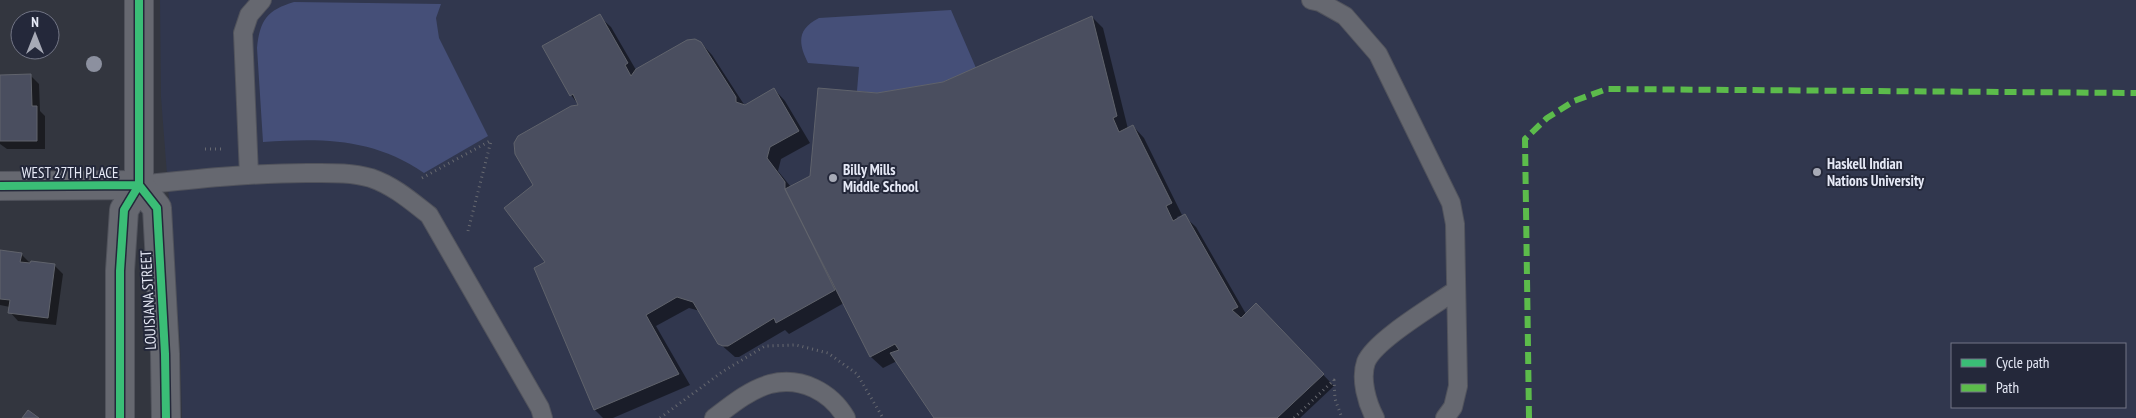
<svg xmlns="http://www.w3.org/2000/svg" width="2136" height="418" viewBox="0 0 2136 418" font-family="'PT Sans Narrow',sans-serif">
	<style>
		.built { fill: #31374e; fill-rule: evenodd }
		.green { fill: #454f78 }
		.shadow { fill: #0007 }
		.building { fill: #4a4e5f; stroke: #60636c }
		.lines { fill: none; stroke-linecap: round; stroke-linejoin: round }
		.lane-casing { stroke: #51535c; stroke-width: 20 }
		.street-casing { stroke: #51535c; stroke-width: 30 }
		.secondary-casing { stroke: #51535c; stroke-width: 30 }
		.path { stroke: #676970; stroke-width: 3; stroke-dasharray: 1 4; stroke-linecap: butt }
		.lane { stroke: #666870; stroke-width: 18 }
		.street { stroke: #666870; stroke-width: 28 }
		.secondary { stroke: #666870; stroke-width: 28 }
		.quiet { stroke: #5cbc4b; stroke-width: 6; stroke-dasharray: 12 6; stroke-linecap: butt }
		.cycleway-casing { stroke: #24283a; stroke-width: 11 }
		.cycleway { stroke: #3abd76; stroke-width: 8 }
		.tree { fill: #8c909f }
		.poi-dot { fill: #a7aab6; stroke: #24283a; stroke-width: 2 }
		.labels { text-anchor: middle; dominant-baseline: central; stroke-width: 4; stroke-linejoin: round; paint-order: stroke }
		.poi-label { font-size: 15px; font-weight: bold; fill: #e6e9f6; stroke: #24283a; text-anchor: start }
		.street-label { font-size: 15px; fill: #e6e9f6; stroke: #24283a }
	</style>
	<rect width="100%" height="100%" fill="#33363f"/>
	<path class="built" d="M 160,0 L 2136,0 L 2136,418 L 182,418 L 180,342 L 161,97 ZM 1952,344 L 2125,344 L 2125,407 L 1952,407 Z"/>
	<path class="green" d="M 294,2 L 441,4 L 436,18 L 439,38 L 488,136 L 424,173 C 373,138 323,138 263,142 L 257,48 C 260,20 267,10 294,2 Z
		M 951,10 L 976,68 L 943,82 L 877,93 L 857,91 L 859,67 L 808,63 C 798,43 797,29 819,18 Z"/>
	<path class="shadow" d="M 599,16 L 611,27 L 636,70 L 701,43 L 712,55 L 745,106 L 774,89 L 785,101 L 810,143 L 781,159 L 778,171 L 791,187 L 812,176 L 877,94 L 943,84 L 1092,17 L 1103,28 L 1128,129 L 1133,126 L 1144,138 L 1182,215 L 1177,217 L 1178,220 L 1184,216 L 1196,227 L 1246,314 L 1256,305 L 1334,386 L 1300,418 L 935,418 L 897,361 L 883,368 L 871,357 L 844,303 L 789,334 L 785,330 L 739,357 L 735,357 L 719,343 L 700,311 L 689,308 L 656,326 L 690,385 L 613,418 L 603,418 L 595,410 L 546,262 L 535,186 L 580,107 L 571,95 Z
		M 0,76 L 31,76 L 39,84 L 40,111 L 45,116 L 45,149 L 7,149 L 0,144 Z
		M 0,251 L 21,254 L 31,264 L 54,265 L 63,274 L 56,325 L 18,321 L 10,312 L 10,307 L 0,305 Z"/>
	<path class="building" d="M 600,14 L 628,63 L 625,65 L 631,76 L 636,69 L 687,40 L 695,39 L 701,42 L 736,97 L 736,102 L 745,105 L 774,88 L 799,131 L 770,147 L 767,158 L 785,182 L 785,189 L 835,290 L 776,323 L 774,318 L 728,346 L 723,346 L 718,344 L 693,302 L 677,297 L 646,315 L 679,374 L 594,410 L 534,268 L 545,262 L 504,208 L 533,185 L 515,154 L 514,143 L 518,136 L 571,106 L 578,105 L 573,94 L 570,96 L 542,46 Z
		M 1092,16 L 1117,116 L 1113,118 L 1119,132 L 1133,125 L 1172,203 L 1166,206 L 1173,221 L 1185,214 L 1238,307 L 1232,310 L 1241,318 L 1256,303 L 1324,374 L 1277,418 L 934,418 L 890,353 L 899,350 L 895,344 L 870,357 L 785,189 L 810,176 L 818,88 L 877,93 L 943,82 Z
		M 31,74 L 32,106 L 37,106 L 37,141 L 0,141 L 0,75 Z
		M 0,250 L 22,253 L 20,262 L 30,263 L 31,261 L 55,264 L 48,318 L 8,313 L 10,300 L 0,299 Z
		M 28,410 L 39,418 L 22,418 Z"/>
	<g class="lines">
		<g class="lane-casing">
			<path id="lane" d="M 1311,0 L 1320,2 L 1345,16 L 1378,54 L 1451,203 L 1455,224 L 1458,386 L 1453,407 L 1445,418
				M 249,175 L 243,33 L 249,15 L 262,0
				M 139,185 C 195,179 251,173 307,173 C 329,173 350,172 371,178 C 394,186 411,201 429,215 L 540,408 L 543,418
				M 714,418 C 731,405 749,390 770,384 C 801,376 831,392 846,418
				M 1375,418 C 1367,403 1360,379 1366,362 C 1375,340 1435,305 1456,290"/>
		</g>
		<g class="street-casing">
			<path id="street" d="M 0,186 L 139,185"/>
		</g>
		<g class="secondary-casing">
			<path id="secondary" d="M 139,185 L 157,208 L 165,354 L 166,418
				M 120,418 L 120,271 L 124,210 L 139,185 L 139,0"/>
		</g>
		<path class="path" d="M 205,149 L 225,149
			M 422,178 L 490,141
			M 468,231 L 491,141
			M 660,418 L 722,372 L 765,346 L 796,345 L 828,353 L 857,374 L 883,418
			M 1294,418 L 1334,380 L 1335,399 L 1342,418"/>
		<use href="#lane" class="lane"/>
		<use href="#street" class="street"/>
		<use href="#secondary" class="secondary"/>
		<path class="quiet" d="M 1529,418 L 1525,139 L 1547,118 L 1574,101 L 1607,89 L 2136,93"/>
		<g class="cycleway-casing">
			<path id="cycleway" d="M 139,185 L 157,208 L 165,354 L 166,418
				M 0,186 L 139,185
				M 120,418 L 120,271 L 124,210 L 139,185 L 139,0"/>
		</g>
		<use href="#cycleway" class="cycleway"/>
	</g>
	<circle class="tree" cx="94" cy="64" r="8"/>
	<g class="poi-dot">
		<circle cx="1817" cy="172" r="5"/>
		<circle cx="833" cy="178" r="5"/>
	</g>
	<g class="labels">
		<g class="poi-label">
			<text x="1827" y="163">Haskell Indian<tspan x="1827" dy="17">Nations University</tspan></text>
			<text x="843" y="169">Billy Mills<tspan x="843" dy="17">Middle School</tspan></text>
		</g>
		<g class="street-label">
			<text x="70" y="172">WEST 27TH PLACE</text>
			<text transform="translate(148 300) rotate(-93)">LOUISIANA STREET</text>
		</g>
	</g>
	<rect x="1951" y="343" width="175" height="65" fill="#24283a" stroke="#727585"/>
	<rect x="1961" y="359" width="25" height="8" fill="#3abd76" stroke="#727585"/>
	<text x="1996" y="368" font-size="15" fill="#e6e9f6">Cycle path</text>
	<rect x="1961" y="384" width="25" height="8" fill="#5cbc4b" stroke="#727585"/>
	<text x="1996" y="393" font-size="15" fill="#e6e9f6">Path</text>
	<g transform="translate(35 35)"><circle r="24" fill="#24283a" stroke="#727585"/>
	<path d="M0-4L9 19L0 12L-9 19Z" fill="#a7aab6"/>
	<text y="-8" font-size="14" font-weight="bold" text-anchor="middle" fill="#e6e9f6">N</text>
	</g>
</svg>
